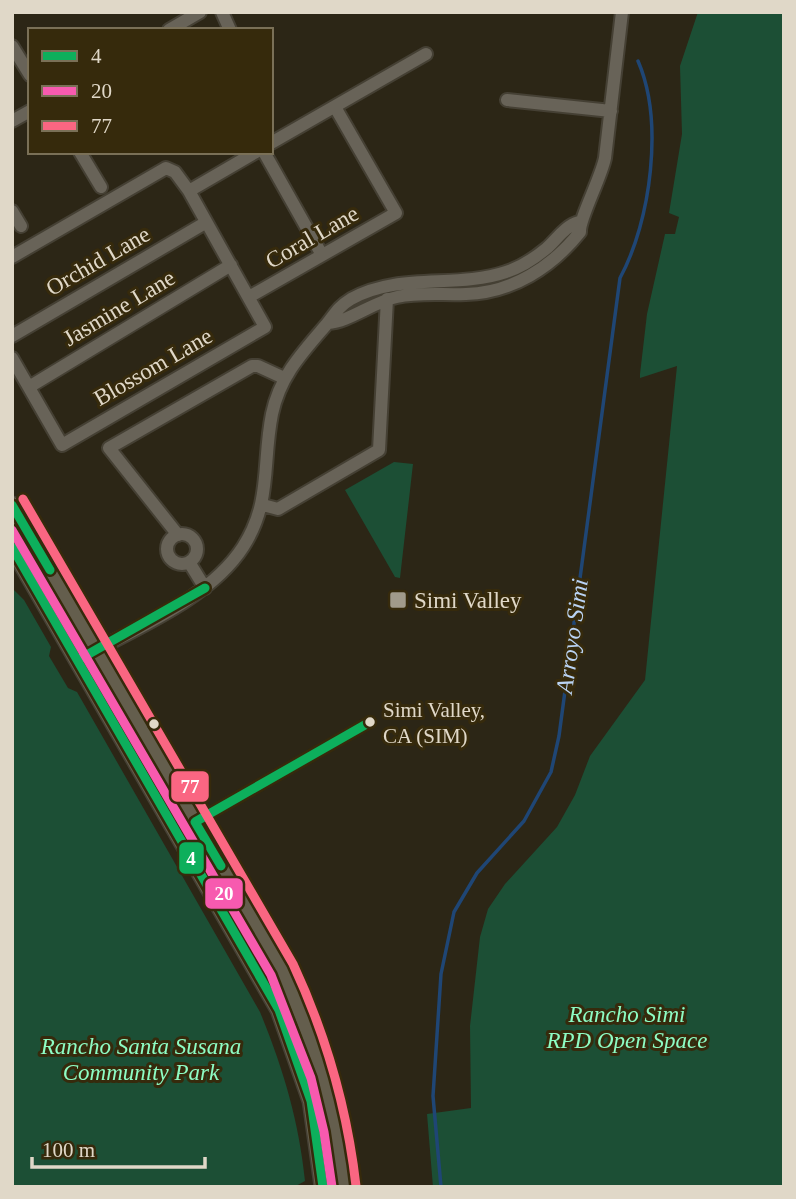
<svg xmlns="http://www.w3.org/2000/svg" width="796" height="1199" viewBox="0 0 796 1199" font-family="'Times New Roman',serif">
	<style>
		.green { fill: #1c4f35 }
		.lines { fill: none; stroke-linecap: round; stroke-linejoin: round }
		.stream { stroke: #1f4675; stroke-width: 3.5 }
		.minor-casing { stroke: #454034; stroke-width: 16 }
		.major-casing { stroke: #454034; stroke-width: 19 }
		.minor { stroke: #686358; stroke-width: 12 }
		.major { stroke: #645e4d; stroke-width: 16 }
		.bus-1-casing { stroke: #362a0c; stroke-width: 14 }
		.bus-2-casing { stroke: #362a0c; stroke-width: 14 }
		.bus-3-casing { stroke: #362a0c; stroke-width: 14 }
		.bus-1 { stroke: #0daf5c; stroke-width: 9 }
		.bus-2 { stroke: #f75aaf; stroke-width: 9 }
		.bus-3 { stroke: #fa6682; stroke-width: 9 }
		.poi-dot { fill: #a19a8a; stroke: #362a0c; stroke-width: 2.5 }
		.bus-dot { fill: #e0d8c8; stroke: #362a0c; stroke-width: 2.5 }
		.labels { text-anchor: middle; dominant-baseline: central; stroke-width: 6; stroke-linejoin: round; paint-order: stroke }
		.bus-label { font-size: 21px; fill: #e0d8c8; stroke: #362a0c; text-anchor: start }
		.street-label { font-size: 23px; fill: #e0d8c8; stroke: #362a0c }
		.poi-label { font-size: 23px; fill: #e0d8c8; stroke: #362a0c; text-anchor: start }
		.park-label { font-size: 23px; font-style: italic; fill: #8dfcc4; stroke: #362a0c }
		.water-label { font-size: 24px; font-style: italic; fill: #bad3f3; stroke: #362a0c }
		.line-badge { stroke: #362a0c; stroke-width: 2.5 }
		.badge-label { font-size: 19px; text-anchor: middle; font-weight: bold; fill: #fff }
	</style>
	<rect width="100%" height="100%" fill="#2c2616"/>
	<path class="green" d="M 698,12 L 784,12 L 784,1187 L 433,1187 L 427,1114 L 471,1108 L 470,1026 L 480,937 L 488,909 L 505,884 L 557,827 L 575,795 L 590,756 L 645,680 L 677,366 L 640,378 L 640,374 L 647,314 L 665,234 L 675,234 L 679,217 L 669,213 L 682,134 L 680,66 Z
		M 394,462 L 413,464 L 400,578 L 395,577 L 345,490 Z
		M 12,588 L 24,600 L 51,647 L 49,656 L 68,688 L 77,692 L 260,1012 C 283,1068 299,1121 305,1181 L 294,1187 L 12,1187 Z"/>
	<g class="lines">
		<path class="stream" d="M 441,1187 L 433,1096 L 441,974 L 454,912 L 477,873 L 524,821 L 551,772 L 559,736 L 620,278 C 651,221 664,121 638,61"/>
		<g class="minor-casing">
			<path id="minor" d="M 222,12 L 230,30
				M 169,30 L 200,12
				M 12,46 L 30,75
				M 507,100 L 611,111
				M 12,121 L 30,111
				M 271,143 L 426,54
				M 80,152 L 101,187
				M 264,152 L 322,255
				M 189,191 L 256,152
				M 12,211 L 21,226
				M 12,257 L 166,168 L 175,172 L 189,191 L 265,327 L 62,445 L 12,358
				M 249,297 L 396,213 L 335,107
				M 328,323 C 349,322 373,302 397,297 C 419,292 443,295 466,294 C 512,293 552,267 580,232 C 579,219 601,178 605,158 L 622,12
				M 12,336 L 205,223
				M 29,387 L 231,265
				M 263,505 L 278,509 L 379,450 L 387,299
				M167 549a15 15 0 1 1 30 0a15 15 0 1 1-30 0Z
				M 178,535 L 109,448 L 252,366 L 258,366 L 284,378
				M 189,562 L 205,588
				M 78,660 C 131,630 209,600 243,547 C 272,502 262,463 272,414 C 280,376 302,353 326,325 C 335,314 338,307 351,299 C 400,272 456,289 506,272 C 522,267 535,258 547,248 C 558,238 565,226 579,222"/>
		</g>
		<g class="major-casing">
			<path id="major" d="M 12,505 L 282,969 C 316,1039 337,1109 344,1187
				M 12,547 L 279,1010 L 311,1101 L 323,1187"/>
		</g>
		<use href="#minor" class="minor"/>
		<use href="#major" class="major"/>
		<g class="bus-1-casing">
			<path id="bus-1" d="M 12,505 L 50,570
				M 12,547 L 279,1010 L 311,1101 L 323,1187
				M 78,660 L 205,588
				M 221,866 L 195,822 L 370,722"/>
		</g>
		<g class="bus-2-casing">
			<path id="bus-2" d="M 12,530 L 271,975 L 311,1078 L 324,1132 L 332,1187"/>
		</g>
		<g class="bus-3-casing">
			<path id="bus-3" d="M 23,499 L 293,964 C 326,1035 347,1107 356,1186"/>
		</g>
		<use href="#bus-1" class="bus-1"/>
		<use href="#bus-2" class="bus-2"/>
		<use href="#bus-3" class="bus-3"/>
	</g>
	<rect class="poi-dot" x="389" y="591" width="18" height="18" rx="3.5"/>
	<g class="bus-dot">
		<circle cx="370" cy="722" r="6"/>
		<circle cx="154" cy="724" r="6"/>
	</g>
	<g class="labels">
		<g class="bus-label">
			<text x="383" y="710">Simi Valley,<tspan x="383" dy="26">CA (SIM)</tspan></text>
		</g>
		<g class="street-label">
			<text transform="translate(312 237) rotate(-30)">Coral Lane</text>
			<text transform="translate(98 261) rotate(-30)">Orchid Lane</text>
			<text transform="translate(119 308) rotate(-31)">Jasmine Lane</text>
			<text transform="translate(153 367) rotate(-30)">Blossom Lane</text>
		</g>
		<g class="poi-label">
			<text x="414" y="600">Simi Valley</text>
		</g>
		<g class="park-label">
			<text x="627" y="1014">Rancho Simi<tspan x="627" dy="26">RPD Open Space</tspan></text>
			<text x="141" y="1046">Rancho Santa Susana<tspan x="141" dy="26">Community Park</tspan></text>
		</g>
		<g class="water-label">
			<text transform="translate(572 636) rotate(-82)">Arroyo Simi</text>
		</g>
	</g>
	<g class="line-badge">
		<rect x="170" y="770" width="40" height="33" rx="7" fill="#fa6682"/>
		<rect x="178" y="841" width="27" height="34" rx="7" fill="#0daf5c"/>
		<rect x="204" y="877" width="40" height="33" rx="7" fill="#f75aaf"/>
	</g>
	<g class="badge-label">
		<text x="190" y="793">77</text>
		<text x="191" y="865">4</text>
		<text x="224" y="900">20</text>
	</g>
	<rect width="796" height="1199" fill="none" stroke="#e0d8c8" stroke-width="28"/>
	<rect x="28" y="28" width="245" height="126" fill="#362a0c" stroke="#7a7057" stroke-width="2"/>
	<rect x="42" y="51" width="35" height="10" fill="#0daf5c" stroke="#7a7057" stroke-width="2"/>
	<text x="91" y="63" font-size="21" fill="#e0d8c8">4</text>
	<rect x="42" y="86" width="35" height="10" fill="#f75aaf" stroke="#7a7057" stroke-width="2"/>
	<text x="91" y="98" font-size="21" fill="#e0d8c8">20</text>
	<rect x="42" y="121" width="35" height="10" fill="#fa6682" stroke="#7a7057" stroke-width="2"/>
	<text x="91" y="133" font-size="21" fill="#e0d8c8">77</text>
	<path d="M32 1157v10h173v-10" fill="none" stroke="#e0d8c8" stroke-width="3.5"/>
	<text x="42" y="1157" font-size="21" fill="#e0d8c8" stroke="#362a0c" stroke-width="5" paint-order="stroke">100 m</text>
</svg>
